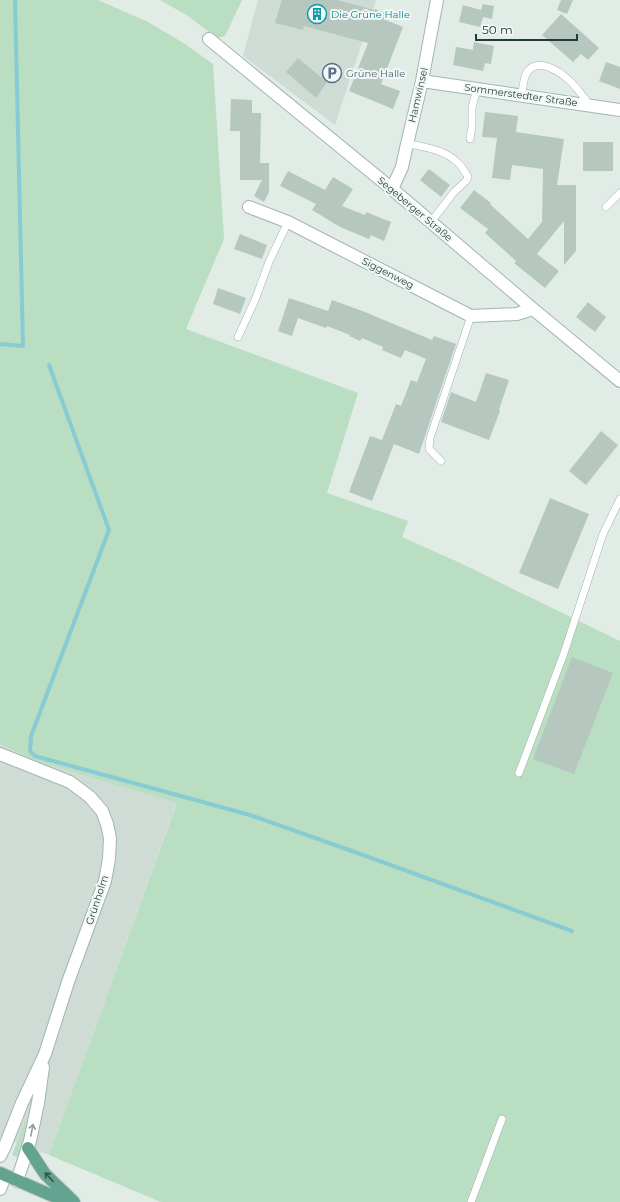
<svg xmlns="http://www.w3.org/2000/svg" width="620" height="1202" viewBox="0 0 620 1202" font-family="Montserrat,sans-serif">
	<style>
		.built { fill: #cfdcd5 }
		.green { fill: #b9dec1 }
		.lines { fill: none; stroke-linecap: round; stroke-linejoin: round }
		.stream { stroke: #87cbd3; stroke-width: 4 }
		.building { fill: #b6c7bf }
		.service-casing { stroke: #a4b4ae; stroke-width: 8 }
		.minor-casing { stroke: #a4b4ae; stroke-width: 14 }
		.primary-casing { stroke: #c1c9c6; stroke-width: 14 }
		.service { stroke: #fff; stroke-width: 7 }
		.minor { stroke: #fff; stroke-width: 12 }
		.primary { stroke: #64a390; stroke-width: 12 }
		.oneway { stroke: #909e9a }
		.oneway2 { stroke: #32564b }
		.labels { text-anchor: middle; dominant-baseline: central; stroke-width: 4; stroke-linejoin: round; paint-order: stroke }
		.culture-label { font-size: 10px; fill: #0d838f; stroke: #f1f8f5; text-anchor: start }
		.service-label { font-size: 10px; fill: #4e5e75; stroke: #f1f8f5; text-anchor: start }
		.street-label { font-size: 10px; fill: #213d34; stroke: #f1f8f5 }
	</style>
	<rect width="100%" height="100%" fill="#e1ece7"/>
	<path class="built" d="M 258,0 L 376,0 L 335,125 L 243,56 Z
		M 0,744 L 33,760 L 177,802 L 49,1155 L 0,1137 Z"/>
	<path class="green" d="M 0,0 L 98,0 L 148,22 L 185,44 L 213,64 L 224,239 L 186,329 L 358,393 L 327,493 L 408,521 L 402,537 L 458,562 L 620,641 L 620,1202 L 161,1202 L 49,1155 L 177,803 L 33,760 L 0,744 Z
		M 160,0 L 242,0 L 225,36 L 217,38 L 188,16 Z
		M 25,1122 L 27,1123 C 25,1135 24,1146 17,1157 L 12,1155 Z"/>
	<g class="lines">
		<path class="stream" d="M 0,344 L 23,346 L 15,0
			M 49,365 L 109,530 L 31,736 L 30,751 L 35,756 L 250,815 L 352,851 L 572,931"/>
	</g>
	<path class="building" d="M 282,0 L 337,0 L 375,10 L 375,9 L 388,14 L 386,20 L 403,27 L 381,84 L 400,91 L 393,109 L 349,91 L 368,43 L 304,26 L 303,30 L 275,23 Z
		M 561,0 L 573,0 L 567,14 L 557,10 Z
		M 483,4 L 494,6 L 492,19 L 483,17 L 480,27 L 459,22 L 463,5 L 481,10 Z
		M 561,14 L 599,48 L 588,60 L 581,54 L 573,62 L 542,35 Z
		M 474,42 L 494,46 L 491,64 L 485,63 L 483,71 L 453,65 L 456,47 L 473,50 Z
		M 298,58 L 327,82 L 316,98 L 286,72 Z
		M 606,62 L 620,67 L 620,89 L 599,81 Z
		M 231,99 L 252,100 L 252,113 L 261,113 L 260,163 L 269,163 L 269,192 L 264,202 L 254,196 L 262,180 L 240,180 L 240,131 L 230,131 Z
		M 485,112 L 518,116 L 516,132 L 564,139 L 557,185 L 576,185 L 576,251 L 564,265 L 564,221 L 537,254 L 559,271 L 545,288 L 514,263 L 516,261 L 485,233 L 488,229 L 460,208 L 474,190 L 491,203 L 490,204 L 528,239 L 542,222 L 543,169 L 512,165 L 510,180 L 492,178 L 497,138 L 482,137 Z
		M 583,142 L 613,142 L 613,171 L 583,171 Z
		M 429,169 L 450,185 L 441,197 L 420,180 Z
		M 288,171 L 325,190 L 333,177 L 353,189 L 342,206 L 365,215 L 366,212 L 391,222 L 384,241 L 371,235 L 369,239 L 340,227 L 312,210 L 316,204 L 280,186 Z
		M 240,234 L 267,245 L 262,259 L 234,249 Z
		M 218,288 L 246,298 L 240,314 L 213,304 Z
		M 289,298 L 328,311 L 332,300 L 365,312 L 432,340 L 434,336 L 456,344 L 419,454 L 394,444 L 372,501 L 349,492 L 370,436 L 382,440 L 396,404 L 401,406 L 411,380 L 417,382 L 426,359 L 405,350 L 401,358 L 382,350 L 383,347 L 362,338 L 360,341 L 349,336 L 350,335 L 327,326 L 326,328 L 298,318 L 292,336 L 278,331 Z
		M 588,302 L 606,317 L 595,332 L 576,317 Z
		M 486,373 L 509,380 L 499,410 L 500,411 L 489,440 L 441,422 L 451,392 L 476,402 Z
		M 601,431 L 618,445 L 586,485 L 569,471 Z
		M 550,498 L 589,514 L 558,589 L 519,573 Z
		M 572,657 L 613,673 L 574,774 L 533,759 Z"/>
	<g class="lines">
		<g class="service-casing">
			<path id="service" d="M 521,96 C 523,89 523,81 526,74 C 536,55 561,72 571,82 C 578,89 584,98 591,106
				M 470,139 L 472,126 L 472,107 L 477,89
				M 407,144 C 423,146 445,150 457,162 C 462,166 465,172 468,177 L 466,181 L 454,192 L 431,222
				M 606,207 L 620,193
				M 238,337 L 255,300 L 269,262 L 288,222
				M 441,461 L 429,449 L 430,438 L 471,316
				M 519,773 L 563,656 L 603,534 L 620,499
				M 471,1202 L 502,1119"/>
		</g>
		<g class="minor-casing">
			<path id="minor" d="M 209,39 L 392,189 L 533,309 L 620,381
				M 422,81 L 620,110
				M 392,189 L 402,167 L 407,144 L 422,81 L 437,0
				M 249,207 L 288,222 L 471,316 L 517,314 L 533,309
				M 0,754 L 70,782 L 90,797 L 102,811 L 107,824 L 110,838 L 109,859 L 105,881 L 68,982 L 45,1054 L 22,1103 L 5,1146 L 0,1156
				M 17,1181 L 30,1141 L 38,1103 L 43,1067
				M 0,1189 L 5,1176"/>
		</g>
		<g class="primary-casing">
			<path id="primary" d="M 28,1148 L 45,1174 L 74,1202
				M 0,1173 L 67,1202"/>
		</g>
		<use href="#service" class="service"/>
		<use href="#minor" class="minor"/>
		<use href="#primary" class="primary"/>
	</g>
	<defs><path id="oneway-shaft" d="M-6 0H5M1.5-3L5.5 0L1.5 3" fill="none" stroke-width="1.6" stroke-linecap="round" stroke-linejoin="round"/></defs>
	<use class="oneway" href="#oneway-shaft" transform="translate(32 1130) rotate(-79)"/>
	<use class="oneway2" href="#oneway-shaft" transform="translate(49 1177) rotate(-133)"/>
	<defs>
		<g id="building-ring" transform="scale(1)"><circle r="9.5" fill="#f1f8f5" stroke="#0f9aa8" stroke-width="1.5"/><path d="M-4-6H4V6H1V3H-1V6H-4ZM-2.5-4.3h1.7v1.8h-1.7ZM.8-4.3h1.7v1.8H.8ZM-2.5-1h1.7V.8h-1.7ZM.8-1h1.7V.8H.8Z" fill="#0f9aa8"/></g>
		<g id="parking-ring" transform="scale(1)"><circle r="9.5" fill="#f1f8f5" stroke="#5c6f8a" stroke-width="1.5"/><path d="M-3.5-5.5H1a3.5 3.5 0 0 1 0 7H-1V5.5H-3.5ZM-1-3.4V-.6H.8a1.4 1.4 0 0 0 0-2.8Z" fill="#5c6f8a"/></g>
	</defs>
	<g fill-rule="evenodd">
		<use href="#building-ring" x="317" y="14"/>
		<use href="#parking-ring" x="332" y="73"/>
	</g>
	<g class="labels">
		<g class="culture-label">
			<text x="331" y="14">Die Grüne Halle</text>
		</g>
		<g class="service-label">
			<text x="346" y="73">Grüne Halle</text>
		</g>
		<g class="street-label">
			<text transform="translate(418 95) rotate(-77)">Hamwinsel</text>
			<text transform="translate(521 95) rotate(8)">Sommerstedter Straße</text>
			<text transform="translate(415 209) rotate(40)">Segeberger Straße</text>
			<text transform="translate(388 273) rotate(27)">Siggenweg</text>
			<text transform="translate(97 900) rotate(-72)">Grünholm</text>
		</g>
	</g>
	<path d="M476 34v6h101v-6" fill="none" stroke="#213d34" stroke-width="2"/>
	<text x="482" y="34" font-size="12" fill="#213d34" stroke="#f1f8f5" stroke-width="3" paint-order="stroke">50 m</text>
</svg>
